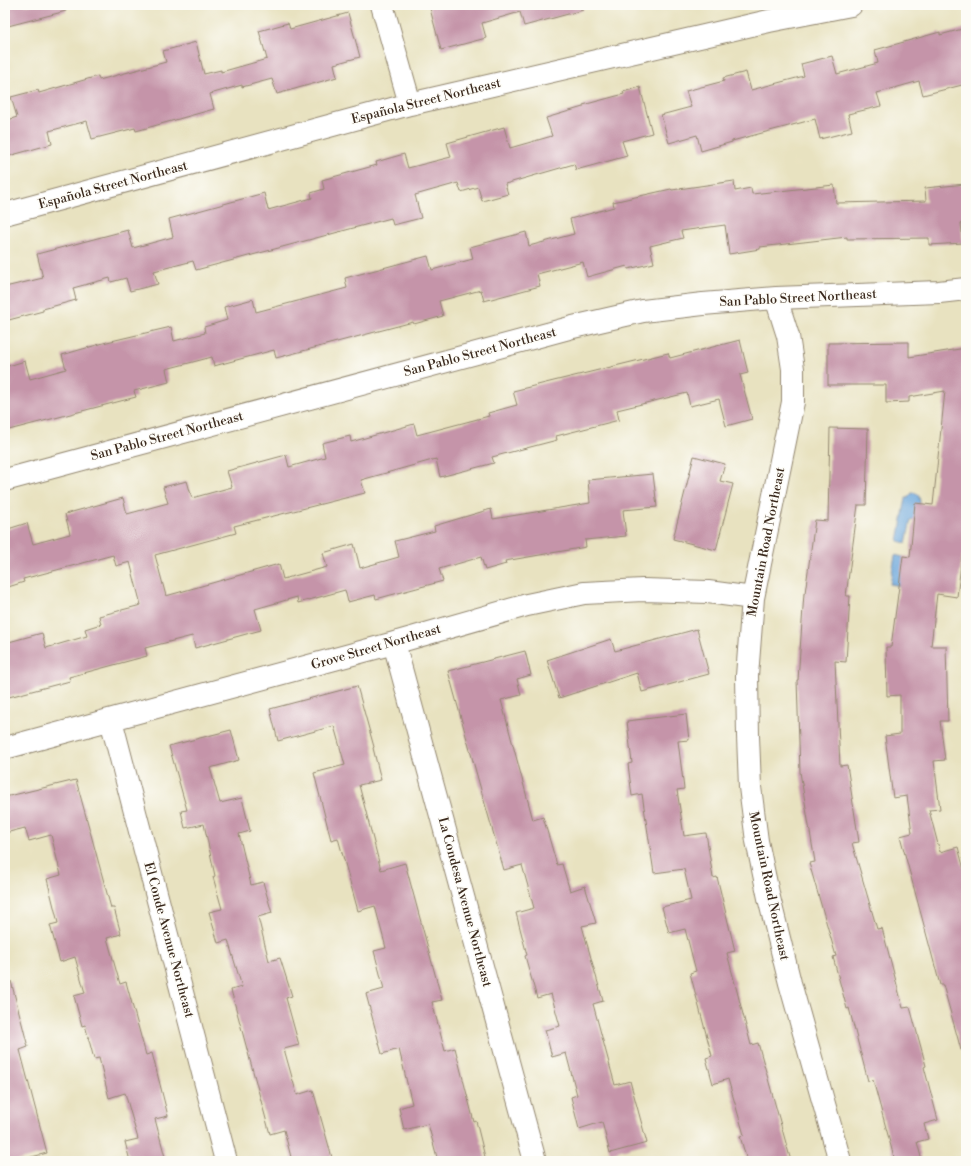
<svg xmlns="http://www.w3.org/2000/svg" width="971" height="1166" viewBox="0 0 971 1166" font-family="'Libre Bodoni',serif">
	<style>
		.water { fill: #69a5da; stroke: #52687c }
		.building { fill: #c594a9 }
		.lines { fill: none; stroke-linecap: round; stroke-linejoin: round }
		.minor-casing { stroke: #92866f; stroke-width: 24 }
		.minor { stroke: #fff; stroke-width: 22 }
		.labels { text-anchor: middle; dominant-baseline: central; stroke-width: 3; stroke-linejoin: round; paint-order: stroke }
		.street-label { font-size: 13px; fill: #3b2a1e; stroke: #fdfcf7 }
	</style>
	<rect width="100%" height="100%" fill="#fdfcf7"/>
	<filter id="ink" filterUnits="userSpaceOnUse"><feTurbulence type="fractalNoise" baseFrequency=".025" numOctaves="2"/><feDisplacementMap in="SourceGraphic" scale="8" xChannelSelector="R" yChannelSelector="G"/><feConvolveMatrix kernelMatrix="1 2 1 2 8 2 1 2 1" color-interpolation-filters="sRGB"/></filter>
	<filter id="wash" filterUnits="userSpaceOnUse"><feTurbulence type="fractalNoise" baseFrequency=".012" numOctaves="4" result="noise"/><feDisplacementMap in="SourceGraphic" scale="16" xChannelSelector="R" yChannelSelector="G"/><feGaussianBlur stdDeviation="0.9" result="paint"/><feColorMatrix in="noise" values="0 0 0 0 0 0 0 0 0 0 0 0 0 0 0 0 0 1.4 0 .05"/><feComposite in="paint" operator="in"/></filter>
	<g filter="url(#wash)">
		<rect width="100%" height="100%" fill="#e8e2c0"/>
		<path class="water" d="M 913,492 L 918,494 L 920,501 L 917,521 L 911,520 L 906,543 L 898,541 L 906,498 L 908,498 L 909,496 Z
			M 895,555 L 907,558 L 902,586 L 890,584 Z"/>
		<g id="blocks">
			<path class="building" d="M 5,5 L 66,5 L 66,11 L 8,26 L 5,15 Z
				M 429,5 L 582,5 L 583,10 L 524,26 L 520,12 L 482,23 L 486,38 L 441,50 Z
				M 348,13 L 360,57 L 334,64 L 337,77 L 277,94 L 272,79 L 242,87 L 242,85 L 210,94 L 214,109 L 136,131 L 135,128 L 92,139 L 87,121 L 49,131 L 52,144 L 5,157 L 5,121 L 17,117 L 11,97 L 38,90 L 39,93 L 98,76 L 99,80 L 166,62 L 163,51 L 196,42 L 204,74 L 221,70 L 221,72 L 267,59 L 259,31 L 288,23 L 290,29 Z
				M 966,28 L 966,84 L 923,95 L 919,81 L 877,93 L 881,106 L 848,114 L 852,131 L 820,139 L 815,119 L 732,141 L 732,142 L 701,151 L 697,135 L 669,143 L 661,115 L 691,107 L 686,91 L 724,81 L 723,78 L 746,72 L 751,90 L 804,76 L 801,64 L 832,56 L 837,74 L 878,63 L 875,50 L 940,32 L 940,35 Z
				M 640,87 L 652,133 L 622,141 L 627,156 L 576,170 L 574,164 L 505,184 L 508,194 L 482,201 L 478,187 L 461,192 L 458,183 L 415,195 L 421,218 L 393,225 L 391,218 L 196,270 L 193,261 L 154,271 L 158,284 L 130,291 L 126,278 L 111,282 L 110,278 L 73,288 L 76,300 L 43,309 L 43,311 L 5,321 L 5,287 L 43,278 L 37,254 L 128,230 L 133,248 L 173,237 L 169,219 L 264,193 L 268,210 L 312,198 L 311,193 L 324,189 L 322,180 L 377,165 L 376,162 L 404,154 L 408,168 L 451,157 L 447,143 L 504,127 L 510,148 L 552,136 L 546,118 L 583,107 L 583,105 L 624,94 L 623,92 Z
				M 734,181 L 735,191 L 751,188 L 752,194 L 834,185 L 836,203 L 926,201 L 925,188 L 966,184 L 966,223 L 961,223 L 963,243 L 929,245 L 929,238 L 847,239 L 847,237 L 760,247 L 760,249 L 729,254 L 725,225 L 681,231 L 683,238 L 650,246 L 654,263 L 628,269 L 627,266 L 587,277 L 583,262 L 537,274 L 540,286 L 484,301 L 481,290 L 439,301 L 443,316 L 414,324 L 413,322 L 276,358 L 274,350 L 214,366 L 212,357 L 166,369 L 169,382 L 134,391 L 136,397 L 5,431 L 5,367 L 25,361 L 30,379 L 66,369 L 62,355 L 107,342 L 171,327 L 174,341 L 205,333 L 204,327 L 227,320 L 224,307 L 253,299 L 256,312 L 347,288 L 345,278 L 428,256 L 432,270 L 473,259 L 470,247 L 526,232 L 529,246 L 574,234 L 570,219 L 614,207 L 613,202 L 671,189 L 672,190 Z
				M 740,340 L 748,373 L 740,375 L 752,419 L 726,426 L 719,399 L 690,406 L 687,393 L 617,410 L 619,420 L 556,436 L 557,440 L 492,457 L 494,463 L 440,477 L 436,459 L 361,480 L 365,493 L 234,526 L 236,533 L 155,555 L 166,596 L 279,564 L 283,579 L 327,567 L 323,553 L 354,544 L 360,568 L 399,557 L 395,541 L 435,531 L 434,526 L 491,509 L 493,519 L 590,503 L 588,480 L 653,474 L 657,507 L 623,510 L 626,536 L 585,540 L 586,547 L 505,561 L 506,564 L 485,570 L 481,557 L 439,569 L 443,581 L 376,599 L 375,595 L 348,602 L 345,590 L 298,603 L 297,597 L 255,609 L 261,630 L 195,648 L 192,636 L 145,648 L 147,656 L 69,677 L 70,681 L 5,698 L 5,643 L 42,633 L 46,648 L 87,636 L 85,629 L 101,624 L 99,616 L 141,605 L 130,562 L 116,566 L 113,555 L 23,579 L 24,582 L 5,588 L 5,530 L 27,523 L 33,544 L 70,534 L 65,514 L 123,498 L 127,514 L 168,503 L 163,487 L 187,481 L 192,498 L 232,487 L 227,471 L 286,455 L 289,467 L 325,457 L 322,443 L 350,436 L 351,442 L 414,424 L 417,435 L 489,416 L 488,413 L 517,405 L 513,391 L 668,353 L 670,358 Z
				M 909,342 L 909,357 L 966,348 L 966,542 L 965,556 L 962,556 L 957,597 L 937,594 L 931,646 L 946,646 L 948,721 L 940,721 L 945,760 L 934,761 L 940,809 L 929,810 L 940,852 L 958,847 L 966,877 L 966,1049 L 961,1050 L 943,985 L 940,985 L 900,836 L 912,833 L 907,796 L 893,798 L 885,736 L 900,734 L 900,695 L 887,696 L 886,647 L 891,647 L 903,556 L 910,557 L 915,503 L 933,505 L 945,391 L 909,397 L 909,402 L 886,403 L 886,385 L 828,385 L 828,343 Z
				M 830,428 L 868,429 L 866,505 L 858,505 L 846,596 L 850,596 L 846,662 L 835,661 L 840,766 L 847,765 L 859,842 L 852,843 L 877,929 L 882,928 L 903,1008 L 910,1007 L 926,1066 L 924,1067 L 938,1120 L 924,1124 L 928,1139 L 917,1142 L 922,1161 L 895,1161 L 873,1080 L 868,1081 L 849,1008 L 847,1009 L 833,957 L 836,956 L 809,863 L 815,862 L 800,772 L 797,680 L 798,680 L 804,593 L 805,593 L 815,520 L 828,521 Z
				M 694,456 L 725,464 L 720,481 L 733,484 L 716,550 L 673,539 Z
				M 697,629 L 709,674 L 642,692 L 637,673 L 559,698 L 547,660 L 611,639 L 615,651 Z
				M 525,651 L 531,675 L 517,679 L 521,695 L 501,700 L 533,820 L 543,817 L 557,865 L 562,864 L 570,891 L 585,886 L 596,923 L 582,926 L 603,1001 L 593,1004 L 615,1085 L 630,1081 L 647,1143 L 610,1153 L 602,1122 L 579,1129 L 571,1097 L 577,1095 L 566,1053 L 552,1057 L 545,1030 L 560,1026 L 551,994 L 537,998 L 525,956 L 527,955 L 516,913 L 534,908 L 522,865 L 504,870 L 483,797 L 448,671 Z
				M 357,686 L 374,747 L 373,748 L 381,780 L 359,785 L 381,870 L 405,863 L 442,1000 L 432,1002 L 445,1051 L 455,1048 L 474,1122 L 476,1121 L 486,1161 L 438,1161 L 428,1124 L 404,1130 L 399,1108 L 412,1104 L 399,1049 L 382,1054 L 366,994 L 384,989 L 374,951 L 386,948 L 375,906 L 358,911 L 338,838 L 331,840 L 314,773 L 345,765 L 334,726 L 278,741 L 270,709 Z
				M 686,714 L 689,740 L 678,741 L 684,789 L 677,790 L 684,836 L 706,833 L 713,878 L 717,877 L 735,951 L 727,953 L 751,1045 L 758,1043 L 791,1161 L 747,1161 L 740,1136 L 744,1135 L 728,1079 L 713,1084 L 706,1058 L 712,1056 L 690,973 L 696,971 L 685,929 L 669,933 L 662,907 L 691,900 L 684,869 L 654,873 L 642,794 L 632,796 L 628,764 L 632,763 L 627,721 Z
				M 231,730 L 239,760 L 210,768 L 220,803 L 242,798 L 250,831 L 239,834 L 251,885 L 263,882 L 272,913 L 258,917 L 269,961 L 280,958 L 292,996 L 286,998 L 299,1045 L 284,1049 L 297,1095 L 313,1090 L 333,1161 L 292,1161 L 284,1130 L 270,1134 L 231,990 L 242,987 L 228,940 L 218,943 L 209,912 L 222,909 L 213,877 L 215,876 L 204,824 L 185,828 L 181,811 L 187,810 L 169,746 Z
				M 76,780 L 111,908 L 114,908 L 121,934 L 107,938 L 120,984 L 126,982 L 146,1055 L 152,1053 L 168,1116 L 155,1119 L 166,1161 L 130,1161 L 125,1142 L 138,1139 L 125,1093 L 109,1098 L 99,1058 L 94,1059 L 85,1025 L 82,1026 L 74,996 L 85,993 L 75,957 L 60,962 L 50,925 L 58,923 L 47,879 L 61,875 L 51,835 L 29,841 L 25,828 L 5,833 L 5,797 Z
				M 11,981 L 28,1047 L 20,1050 L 47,1153 L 16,1161 L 5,1161 L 5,982 Z"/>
		</g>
	</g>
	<g filter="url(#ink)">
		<use href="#blocks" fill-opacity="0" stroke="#92866f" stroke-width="1"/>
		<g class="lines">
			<g class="minor-casing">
				<path id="minor" d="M 382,5 L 410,104
					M 5,214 L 410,104 L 769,21 L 851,5
					M 776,298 L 788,336 L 793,369 L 793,402 L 753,598 L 747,676 L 748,736 L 750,787 L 757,841 L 769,898 L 790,983 L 840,1161
					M 5,480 L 573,327 L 643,311 L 703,304 L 776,298 L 939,292 L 966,289
					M 394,643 L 535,1161
					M 111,720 L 226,1161
					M 5,748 L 394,643 L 527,605 L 584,593 L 643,590 L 708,592 L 753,598"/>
			</g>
			<use href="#minor" class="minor"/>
		</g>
	</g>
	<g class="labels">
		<g class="street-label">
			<text transform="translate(426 101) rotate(-14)">Española Street Northeast</text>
			<text transform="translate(113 185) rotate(-15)">Española Street Northeast</text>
			<text transform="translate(798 298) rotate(-3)">San Pablo Street Northeast</text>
			<text transform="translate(480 352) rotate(-15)">San Pablo Street Northeast</text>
			<text transform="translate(167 436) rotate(-15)">San Pablo Street Northeast</text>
			<text transform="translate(766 542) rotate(-79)">Mountain Road Northeast</text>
			<text transform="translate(376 647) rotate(-16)">Grove Street Northeast</text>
			<text transform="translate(769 886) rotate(78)">Mountain Road Northeast</text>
			<text transform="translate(465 902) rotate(75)">La Condesa Avenue Northeast</text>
			<text transform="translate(169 940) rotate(75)">El Conde Avenue Northeast</text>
		</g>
	</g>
	<rect width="971" height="1166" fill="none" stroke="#fdfcf7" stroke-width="20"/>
</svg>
